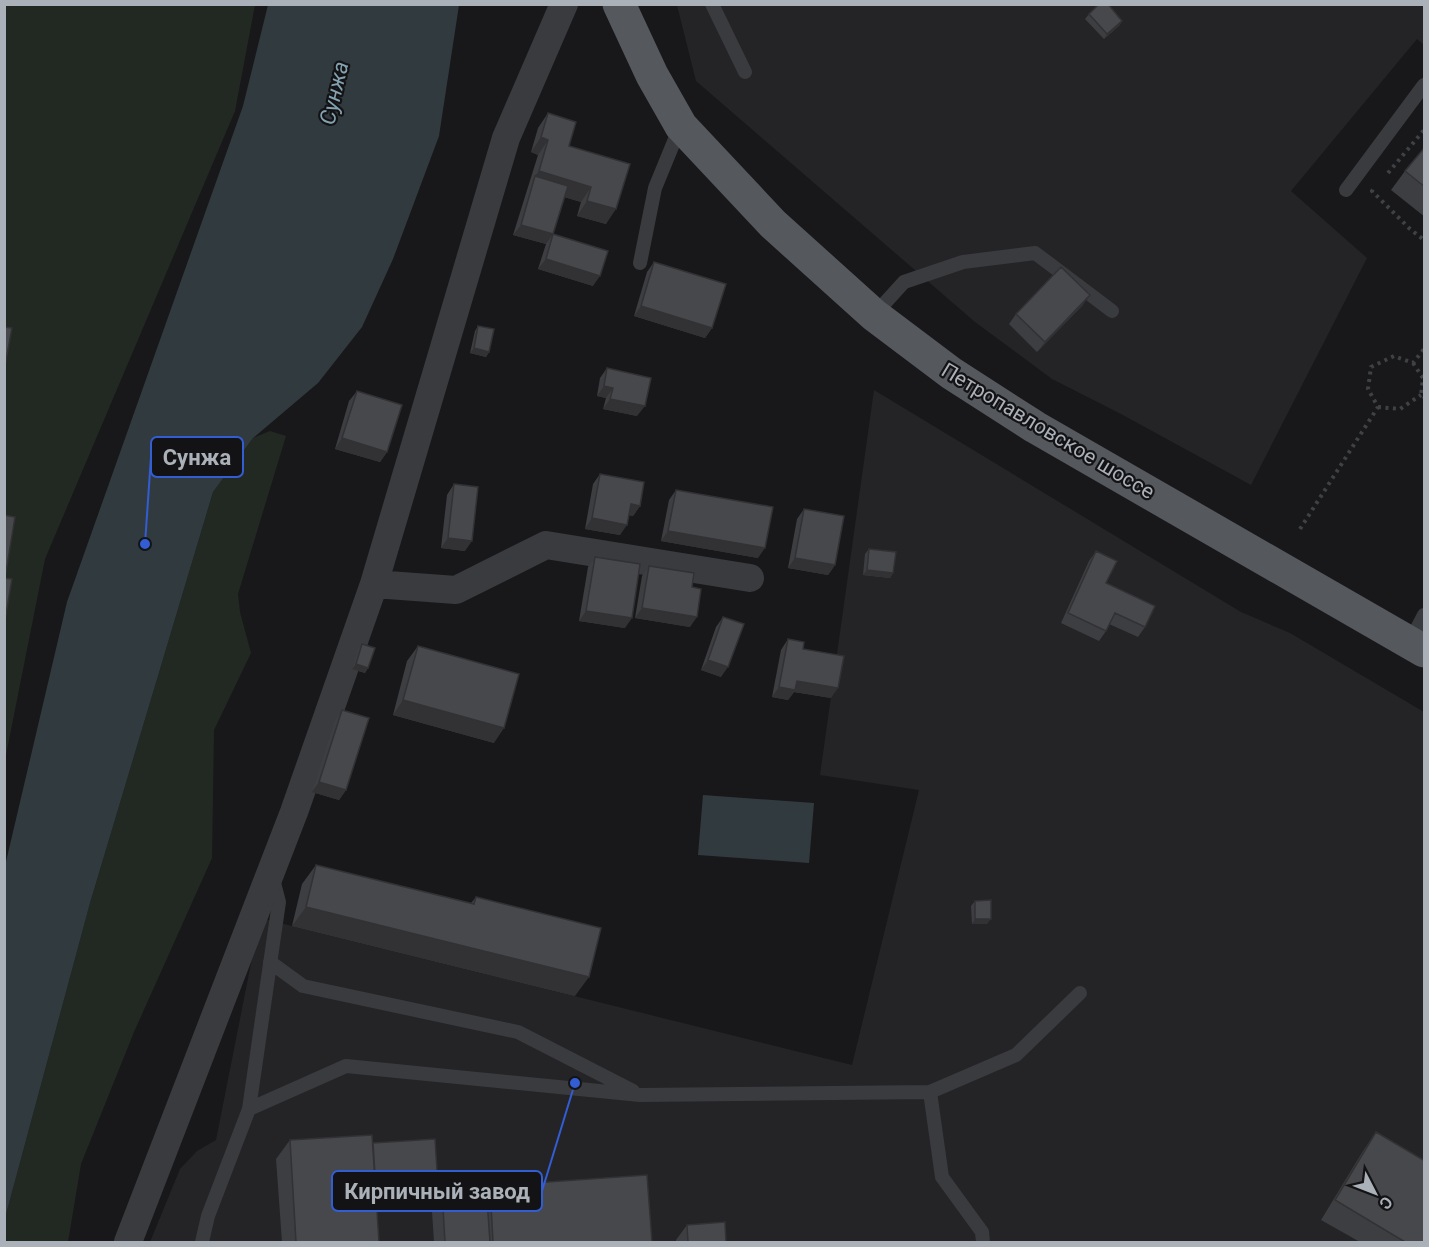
<svg xmlns="http://www.w3.org/2000/svg" width="1429" height="1247" viewBox="0 0 1429 1247" font-family="Roboto,sans-serif">
	<style>
		.built { fill: #242427 }
		.green { fill: #222922 }
		.water { fill: #313b3f }
		.lines { fill: none; stroke-linecap: round; stroke-linejoin: round }
		.path { stroke: #3f4245; stroke-width: 4; stroke-dasharray: 3 4.5; stroke-linecap: butt }
		.service { stroke: #393b3e; stroke-width: 14 }
		.minor { stroke: #393b3e; stroke-width: 28 }
		.primary { stroke: #55585d; stroke-width: 33 }
		.wall { fill: #3d3e41 }
		.shaded-wall { fill: #323235 }
		.building { fill: #47484c; stroke: #323235; stroke-width: 1.5 }
		.labels { text-anchor: middle; dominant-baseline: central; stroke-width: 4.5; stroke-linejoin: round; paint-order: stroke }
		.street-label { font-size: 21px; fill: #abb1b8; stroke: #131315 }
		.water-label { font-size: 22px; font-style: italic; fill: #85a2b1; stroke: #131315 }
		.leader { fill: none; stroke: #325dd3; stroke-width: 2 }
		.callout-dot { fill: #325dd3; stroke: #131315; stroke-width: 2 }
		.callout { fill: #131315; stroke: #325dd3; stroke-width: 2 }
		.callout-label { font-size: 22px; text-anchor: middle; font-weight: bold; fill: #abb1b8 }
	</style>
	<rect width="100%" height="100%" fill="#18181a"/>
	<path class="built" d="M 677,5 L 1424,5 L 1424,45 L 1417,39 L 1291,191 L 1367,258 L 1251,485 L 1121,414 L 1052,379 L 975,322 L 696,81 Z
		M 874,390 L 1241,612 L 1290,633 L 1424,712 L 1424,1242 L 150,1242 L 180,1169 L 197,1151 L 216,1140 L 260,918 L 852,1065 L 919,790 L 820,775 Z"/>
	<path class="green" d="M 5,5 L 255,5 L 235,111 L 45,559 L 5,760 Z
		M 270,431 L 286,436 L 238,594 L 240,612 L 251,653 L 214,730 L 212,858 L 134,1032 L 81,1164 L 68,1242 L 5,1242 L 5,1218 L 90,903 L 213,492 L 253,438 Z"/>
	<path class="water" d="M 268,5 L 459,5 L 439,136 L 393,259 L 362,327 L 318,383 L 253,438 L 213,492 L 90,903 L 5,1218 L 5,866 L 67,602 L 243,106 Z
		M 703,795 L 814,803 L 809,863 L 698,855 Z"/>
	<g class="lines">
		<path class="path" d="M 1388,173 L 1424,130
			M 1373,190 L 1372,191 L 1410,229 L 1424,240
			M 1413,363 L 1423,378 L 1421,395 L 1424,397
			M 1378,407 L 1400,409 L 1421,395
			M 1300,529 L 1378,407 L 1368,389 L 1371,367 L 1394,356 L 1413,363 L 1424,349"/>
		<path class="service" d="M 712,4 L 745,72
			M 1346,190 L 1424,85
			M 640,263 L 655,188 L 680,127
			M 874,315 L 904,282 L 963,262 L 1035,253 L 1112,311
			M 1410,642 L 1424,615
			M 270,962 L 303,986 L 518,1032 L 633,1091
			M 930,1092 L 942,1177 L 982,1232 L 983,1242
			M 249,1109 L 279,902 L 273,879
			M 202,1242 L 208,1216 L 249,1109 L 346,1066 L 640,1095 L 930,1092 L 1016,1055 L 1080,993"/>
		<path class="minor" d="M 374,584 L 456,590 L 546,545 L 750,578
			M 128,1242 L 294,812 L 374,584 L 506,138 L 564,4"/>
		<path class="primary" d="M 619,4 L 652,75 L 681,126 L 773,224 L 874,315 L 951,373 L 1035,427 L 1424,651"/>
	</g>
	<path class="wall" d="M 1089,14 L 1122,21 L 1119,26 L 1104,39 L 1085,19 Z
		M 548,113 L 569,146 L 630,164 L 606,224 L 577,216 L 581,202 L 564,197 L 553,234 L 593,286 L 538,269 L 546,244 L 513,235 L 538,155 L 531,152 L 538,128 Z
		M 1425,147 L 1425,217 L 1391,190 L 1405,171 Z
		M 654,262 L 712,328 L 705,338 L 634,316 L 647,272 Z
		M 1083,305 L 1037,352 L 1009,324 L 1016,314 Z
		M 478,326 L 489,352 L 486,357 L 470,353 L 475,331 Z
		M 607,368 L 637,416 L 603,409 L 606,398 L 597,396 L 600,378 Z
		M 357,391 L 387,452 L 380,462 L 335,449 L 349,401 Z
		M 600,474 L 640,506 L 633,516 L 629,515 L 620,535 L 585,529 L 593,484 Z
		M 454,484 L 465,551 L 441,548 L 447,495 Z
		M 676,490 L 758,558 L 661,541 L 669,500 Z
		M 804,509 L 835,565 L 828,575 L 788,568 L 797,519 Z
		M 869,549 L 893,573 L 890,578 L 863,575 L 865,554 Z
		M 1096,551 L 1106,583 L 1145,627 L 1138,637 L 1109,624 L 1106,631 L 1099,641 L 1061,623 L 1089,561 Z
		M 595,557 L 625,628 L 579,621 L 588,567 Z
		M 649,566 L 692,587 L 690,627 L 635,618 L 642,576 Z
		M 723,617 L 721,677 L 701,670 L 716,627 Z
		M 788,639 L 803,649 L 831,698 L 794,692 L 788,700 L 772,697 L 781,650 Z
		M 362,644 L 368,668 L 365,673 L 352,669 L 358,649 Z
		M 418,646 L 494,743 L 393,715 L 407,661 Z
		M 342,710 L 346,790 L 339,800 L 312,792 L 335,720 Z
		M 316,865 L 471,903 L 476,897 L 575,996 L 292,926 L 302,884 Z
		M 975,901 L 987,924 L 972,924 L 971,906 Z
		M 1376,1132 L 1425,1242 L 1360,1242 L 1321,1220 L 1363,1151 Z
		M 290,1140 L 438,1178 L 441,1173 L 486,1190 L 490,1186 L 652,1242 L 434,1242 L 431,1196 L 376,1200 L 379,1242 L 282,1242 L 276,1159 Z
		M 687,1225 L 726,1242 L 676,1242 L 676,1240 Z"/>
	<path class="shaded-wall" d="M 1122,21 L 1119,26 L 1104,39 L 1107,34 Z
		M 541,137 L 548,140 L 538,155 L 531,152 Z
		M 539,171 L 591,187 L 581,202 L 532,187 L 535,176 Z
		M 587,201 L 616,209 L 606,224 L 577,216 Z
		M 521,225 L 553,234 L 546,244 L 513,235 Z
		M 546,259 L 600,276 L 593,286 L 538,269 Z
		M 1090,295 L 1083,305 L 1037,352 L 1045,342 Z
		M 641,306 L 712,328 L 705,338 L 634,316 Z
		M 474,348 L 489,352 L 486,357 L 470,353 Z
		M 604,386 L 613,388 L 606,398 L 597,396 Z
		M 610,399 L 645,406 L 637,416 L 603,409 Z
		M 342,438 L 387,452 L 380,462 L 335,449 Z
		M 631,504 L 640,506 L 633,516 L 624,514 Z
		M 592,518 L 627,525 L 620,535 L 585,529 Z
		M 668,531 L 765,548 L 758,558 L 661,541 Z
		M 448,538 L 472,541 L 465,551 L 441,548 Z
		M 795,558 L 835,565 L 828,575 L 788,568 Z
		M 867,570 L 893,573 L 890,578 L 863,575 Z
		M 642,608 L 697,617 L 690,627 L 635,618 Z
		M 586,611 L 632,618 L 625,628 L 579,621 Z
		M 708,660 L 728,667 L 721,677 L 701,670 Z
		M 356,664 L 368,668 L 365,673 L 352,669 Z
		M 797,681 L 838,688 L 831,698 L 794,692 L 788,700 L 772,697 L 779,687 Z
		M 403,700 L 504,728 L 494,743 L 393,715 Z
		M 319,782 L 346,790 L 339,800 L 312,792 Z
		M 306,907 L 589,977 L 575,996 L 292,926 Z
		M 975,919 L 991,919 L 987,924 L 972,924 Z
		M 438,1186 L 431,1196 L 362,1200 L 369,1190 Z"/>
	<path class="building" d="M 1099,4 L 1108,4 L 1122,21 L 1107,34 L 1089,14 Z
		M 548,113 L 576,122 L 569,146 L 630,164 L 616,209 L 587,201 L 591,187 L 539,171 L 548,140 L 541,137 Z
		M 1425,147 L 1425,187 L 1405,171 Z
		M 535,176 L 568,186 L 553,234 L 521,225 Z
		M 553,234 L 608,251 L 600,276 L 546,259 Z
		M 654,262 L 726,284 L 712,328 L 641,306 Z
		M 1061,267 L 1090,295 L 1045,342 L 1016,314 Z
		M 478,326 L 494,329 L 489,352 L 474,348 Z
		M 4,327 L 12,328 L 4,371 Z
		M 607,368 L 651,378 L 645,406 L 610,399 L 613,388 L 604,386 Z
		M 357,391 L 402,405 L 387,452 L 342,438 Z
		M 600,474 L 644,482 L 640,506 L 631,504 L 627,525 L 592,518 Z
		M 454,484 L 478,487 L 472,541 L 448,538 Z
		M 676,490 L 773,507 L 765,548 L 668,531 Z
		M 804,509 L 844,516 L 835,565 L 795,558 Z
		M 4,515 L 15,517 L 5,578 L 4,578 Z
		M 869,549 L 896,552 L 893,573 L 867,570 Z
		M 1096,551 L 1117,561 L 1106,583 L 1155,606 L 1145,627 L 1115,613 L 1106,631 L 1068,613 Z
		M 595,557 L 640,564 L 632,618 L 586,611 Z
		M 649,566 L 694,573 L 692,587 L 701,589 L 697,617 L 642,608 Z
		M 4,578 L 12,579 L 4,626 Z
		M 723,617 L 744,624 L 728,667 L 708,660 Z
		M 788,639 L 804,642 L 803,649 L 844,656 L 838,688 L 797,681 L 795,690 L 779,687 Z
		M 362,644 L 375,648 L 368,668 L 356,664 Z
		M 418,646 L 519,674 L 504,728 L 403,700 Z
		M 342,710 L 369,718 L 346,790 L 319,782 Z
		M 316,865 L 474,904 L 476,897 L 601,928 L 589,977 L 306,907 Z
		M 991,900 L 991,919 L 975,919 L 975,901 Z
		M 1376,1132 L 1425,1161 L 1425,1242 L 1405,1242 L 1335,1200 Z
		M 372,1135 L 379,1242 L 296,1242 L 290,1140 Z
		M 435,1139 L 438,1186 L 376,1190 L 373,1143 Z
		M 485,1171 L 490,1242 L 445,1242 L 441,1173 Z
		M 647,1175 L 652,1242 L 493,1242 L 490,1186 Z
		M 725,1222 L 726,1242 L 688,1242 L 687,1225 Z"/>
	<g class="labels">
		<g class="street-label">
			<text transform="translate(1048 431) rotate(31)">Петропавловское шоссе</text>
		</g>
		<g class="water-label">
			<text transform="translate(334 93) rotate(-77)">Сунжа</text>
		</g>
	</g>
	<path class="leader" d="M145 544L151 457M575 1083L542 1191"/>
	<g class="callout-dot">
		<circle cx="145" cy="544" r="6"/>
		<circle cx="575" cy="1083" r="6"/>
	</g>
	<g class="callout">
		<rect x="151" y="437" width="92" height="40" rx="6"/>
		<rect x="332" y="1171" width="210" height="40" rx="6"/>
	</g>
	<g class="callout-label">
		<text x="197" y="465">Сунжа</text>
		<text x="437" y="1199">Кирпичный завод</text>
	</g>
	<rect width="1429" height="1247" fill="none" stroke="#abb1b8" stroke-width="12"/>
	<g transform="translate(1375 1193) rotate(132)" stroke="#131315" stroke-width="4.5" paint-order="stroke">
	<path d="M0-4.5L10 22L0 15L-10 22Z" fill="#abb1b8"/>
	<text y="-9" font-size="16" font-weight="bold" text-anchor="middle" fill="#abb1b8">С</text>
	</g>
</svg>
